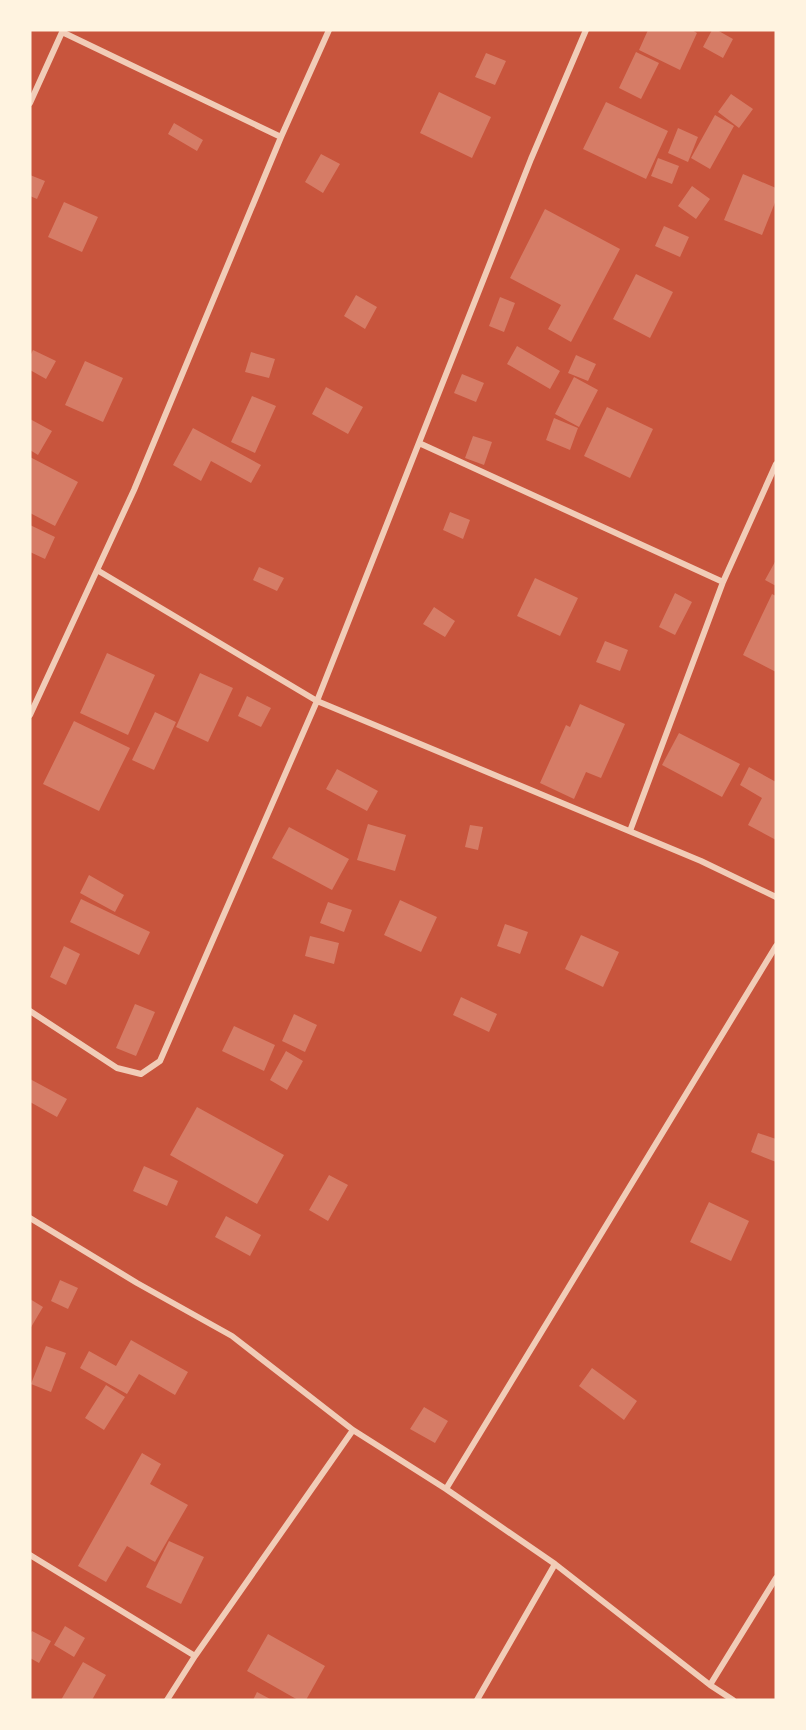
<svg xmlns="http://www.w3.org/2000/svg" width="806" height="1730" viewBox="0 0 806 1730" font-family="Inter,sans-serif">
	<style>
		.building { fill: #d67c66 }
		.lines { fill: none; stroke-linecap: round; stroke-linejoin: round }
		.minor { stroke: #f1ccb7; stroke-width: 6 }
	</style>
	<rect width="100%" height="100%" fill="#c8553d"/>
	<path class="building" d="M 648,30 L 692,30 L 697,33 L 680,70 L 639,50 Z
		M 712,30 L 717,30 L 733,39 L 723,58 L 703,47 Z
		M 636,52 L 659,63 L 641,99 L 619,88 Z
		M 486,53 L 506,61 L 495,85 L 475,77 Z
		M 439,92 L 491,117 L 472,158 L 420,133 Z
		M 731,94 L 753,109 L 739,128 L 718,112 Z
		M 606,102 L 668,131 L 646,179 L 583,149 Z
		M 715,115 L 734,126 L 710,169 L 691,158 Z
		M 174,123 L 203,140 L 197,151 L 168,134 Z
		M 678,128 L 698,137 L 688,162 L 668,153 Z
		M 321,154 L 340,164 L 323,193 L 305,182 Z
		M 658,158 L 679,166 L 672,184 L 651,176 Z
		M 743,174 L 776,188 L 776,200 L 762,235 L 724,220 Z
		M 30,175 L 45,181 L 37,199 L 30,196 Z
		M 692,186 L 710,199 L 696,219 L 678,206 Z
		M 64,202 L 98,217 L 82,252 L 48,237 Z
		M 545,209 L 620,249 L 571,342 L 548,329 L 561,305 L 510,278 Z
		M 664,226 L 689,237 L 680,257 L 655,246 Z
		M 636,274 L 673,292 L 650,338 L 613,319 Z
		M 356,295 L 377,307 L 365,329 L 344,316 Z
		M 500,297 L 515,303 L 504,332 L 489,326 Z
		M 517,346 L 560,371 L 550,389 L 507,364 Z
		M 33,350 L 56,361 L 46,379 L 30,370 L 30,356 Z
		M 251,352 L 275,359 L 269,378 L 245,372 Z
		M 576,355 L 596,364 L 588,381 L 568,373 Z
		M 85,361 L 123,378 L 103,422 L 65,405 Z
		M 462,374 L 484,383 L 476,402 L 454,393 Z
		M 574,377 L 598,390 L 579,427 L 555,414 Z
		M 326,387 L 363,407 L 348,434 L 312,414 Z
		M 252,396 L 276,406 L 255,453 L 231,442 Z
		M 607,407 L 653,429 L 630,478 L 584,456 Z
		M 554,418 L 578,428 L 570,450 L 546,440 Z
		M 30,419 L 52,431 L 38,455 L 30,450 Z
		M 193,428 L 261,465 L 251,483 L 211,461 L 201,481 L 173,465 Z
		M 473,436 L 492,442 L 484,465 L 465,458 Z
		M 30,457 L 78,482 L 55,526 L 30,513 Z
		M 450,512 L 470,520 L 463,539 L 443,530 Z
		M 30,525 L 55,537 L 45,559 L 30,552 Z
		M 776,560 L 776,586 L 765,580 Z
		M 259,567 L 284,578 L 277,591 L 253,580 Z
		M 535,578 L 578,598 L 560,636 L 517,616 Z
		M 675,593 L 692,602 L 675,635 L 659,627 Z
		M 772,594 L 776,596 L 776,672 L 743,655 Z
		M 434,607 L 455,621 L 445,637 L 423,624 Z
		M 605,641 L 628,650 L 620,671 L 596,662 Z
		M 107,653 L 155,675 L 128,735 L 80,713 Z
		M 200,673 L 233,688 L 208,742 L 176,727 Z
		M 247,696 L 271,708 L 261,727 L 238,716 Z
		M 580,704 L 625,724 L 601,778 L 586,772 L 574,799 L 540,783 L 566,725 L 570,727 Z
		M 155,712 L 176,722 L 154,770 L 132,760 Z
		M 74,721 L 130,748 L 99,811 L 43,784 Z
		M 679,733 L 740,764 L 722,797 L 662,765 Z
		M 749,767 L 776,782 L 776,840 L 748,825 L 762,798 L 740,785 Z
		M 337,769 L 378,791 L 367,811 L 326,789 Z
		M 368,824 L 406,835 L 395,871 L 357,860 Z
		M 470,825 L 483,827 L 478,850 L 465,847 Z
		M 289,827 L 349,859 L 332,890 L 272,858 Z
		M 89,875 L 124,895 L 115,912 L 80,893 Z
		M 81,899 L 150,932 L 139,955 L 70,922 Z
		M 400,900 L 437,917 L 421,952 L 384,935 Z
		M 328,902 L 352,910 L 344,932 L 320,923 Z
		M 505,924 L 528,932 L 520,954 L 497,946 Z
		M 581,935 L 619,952 L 603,987 L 565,969 Z
		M 310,936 L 339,943 L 334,964 L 305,956 Z
		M 64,946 L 80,954 L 66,985 L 50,977 Z
		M 461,997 L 497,1014 L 489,1032 L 453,1015 Z
		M 135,1004 L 155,1012 L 136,1056 L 116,1048 Z
		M 294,1014 L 317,1025 L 305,1052 L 282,1041 Z
		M 234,1026 L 275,1045 L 264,1071 L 222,1051 Z
		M 286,1051 L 303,1061 L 287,1090 L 270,1080 Z
		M 30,1079 L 67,1099 L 57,1117 L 30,1102 Z
		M 197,1107 L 284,1155 L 257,1204 L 170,1155 Z
		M 758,1133 L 776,1139 L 776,1162 L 751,1152 Z
		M 144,1166 L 178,1181 L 167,1206 L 133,1191 Z
		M 329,1175 L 348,1185 L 328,1221 L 309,1210 Z
		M 709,1202 L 749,1221 L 731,1261 L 690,1242 Z
		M 226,1216 L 261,1235 L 250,1256 L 215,1237 Z
		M 60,1280 L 78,1288 L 68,1309 L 51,1301 Z
		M 30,1299 L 43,1307 L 30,1329 Z
		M 131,1340 L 188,1372 L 175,1395 L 139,1374 L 127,1394 L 80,1368 L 89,1351 L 116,1366 Z
		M 46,1346 L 66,1353 L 51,1392 L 31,1384 Z
		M 592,1368 L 637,1401 L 624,1420 L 579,1386 Z
		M 106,1385 L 125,1397 L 104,1430 L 85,1418 Z
		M 424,1407 L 448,1421 L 435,1443 L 410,1429 Z
		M 142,1453 L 161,1464 L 150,1484 L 188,1505 L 155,1562 L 127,1546 L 106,1582 L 78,1566 Z
		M 169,1541 L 204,1557 L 181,1604 L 146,1587 Z
		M 65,1626 L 85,1638 L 74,1657 L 54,1645 Z
		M 32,1631 L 51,1641 L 39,1663 L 30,1658 L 30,1635 Z
		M 268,1634 L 325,1666 L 306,1700 L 298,1700 L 247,1671 Z
		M 83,1662 L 106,1675 L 92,1700 L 61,1700 Z
		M 257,1692 L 272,1700 L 253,1700 Z"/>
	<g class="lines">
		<path class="minor" d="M 62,32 L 281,137
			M 30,103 L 63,30
			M 419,443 L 723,582
			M 97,570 L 317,701 L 701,861 L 776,897
			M 30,715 L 134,490 L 281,137 L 329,30
			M 630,831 L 723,582 L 776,464
			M 30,1011 L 117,1068 L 141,1074 L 160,1061 L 317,701 L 531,159 L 586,30
			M 30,1218 L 137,1283 L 232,1336 L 353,1430 L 446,1489 L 555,1564 L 710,1685 L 733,1700
			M 446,1489 L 776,946
			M 30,1555 L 195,1656
			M 710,1685 L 776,1578
			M 167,1700 L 195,1656 L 353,1430
			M 477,1700 L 555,1564"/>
	</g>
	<rect width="806" height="1730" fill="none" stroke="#fff3e0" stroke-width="63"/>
</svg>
